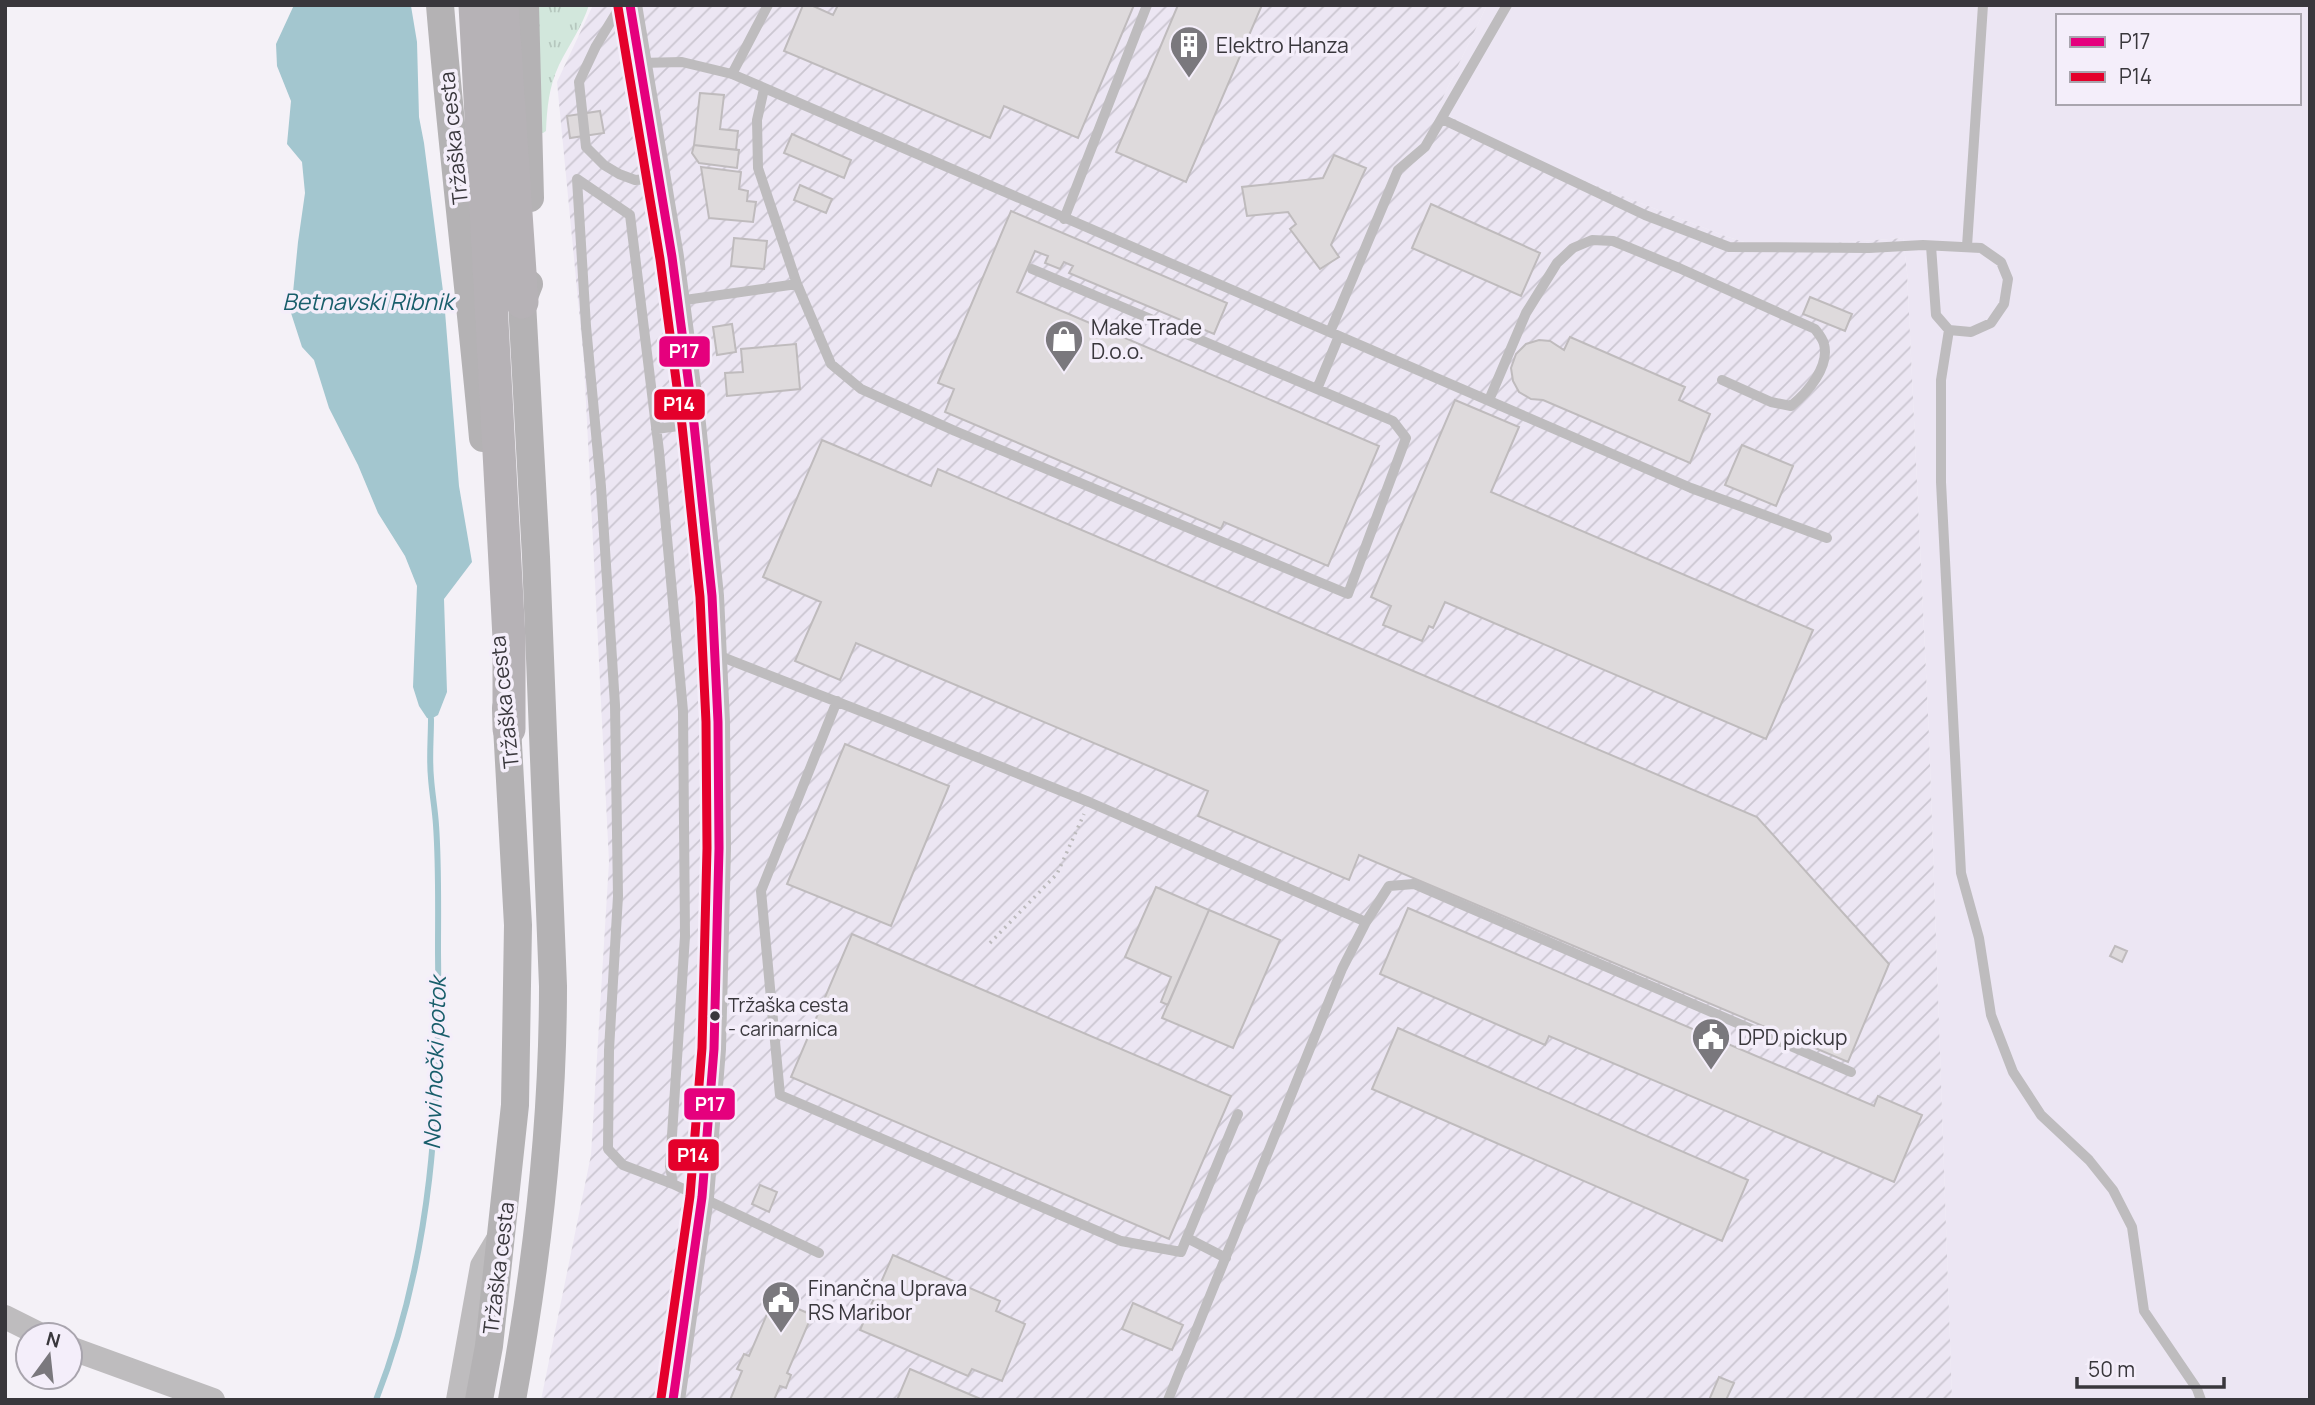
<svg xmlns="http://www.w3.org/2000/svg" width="2315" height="1405" viewBox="0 0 2315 1405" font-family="Manrope,sans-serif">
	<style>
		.built { fill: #ece6f3; fill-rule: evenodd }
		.industrial { fill: url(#industrial-furrows) }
		.grass { fill: url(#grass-tufts) }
		.water { fill: #a3c6cf }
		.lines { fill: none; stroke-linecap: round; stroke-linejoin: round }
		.stream { stroke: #a3c6cf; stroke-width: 6 }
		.building { fill: #dedadc; stroke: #bfbbbd; stroke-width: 2 }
		.path { stroke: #bcbabc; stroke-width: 3.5; stroke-dasharray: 2 5; stroke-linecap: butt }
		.service { stroke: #bebcbe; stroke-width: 10 }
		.tertiary { stroke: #bebcbe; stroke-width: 24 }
		.secondary { stroke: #b4b2b4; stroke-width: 28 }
		.trunk { stroke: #b6b2b6; stroke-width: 33 }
		.bus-1-casing { stroke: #f4eefa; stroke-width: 14 }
		.bus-2-casing { stroke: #f4eefa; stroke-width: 14 }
		.bus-1 { stroke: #e5007d; stroke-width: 9 }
		.bus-2 { stroke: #e4002b; stroke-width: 9 }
		.bus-dot { fill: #39373c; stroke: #f4eefa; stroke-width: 2.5 }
		.labels { text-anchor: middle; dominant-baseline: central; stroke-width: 7; stroke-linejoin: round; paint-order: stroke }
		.bus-label { font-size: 19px; fill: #39373c; stroke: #f4eefa; text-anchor: start }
		.poi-label { font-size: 21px; fill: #39373c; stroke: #f4eefa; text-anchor: start }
		.street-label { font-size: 21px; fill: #39373c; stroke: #f4eefa }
		.water-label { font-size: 23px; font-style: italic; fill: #195e6b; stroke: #f4eefa }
		.line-badge { stroke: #f4eefa; stroke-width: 2.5 }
		.badge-label { font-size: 19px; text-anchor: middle; font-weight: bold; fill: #fff }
	</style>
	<defs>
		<pattern id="industrial-furrows" width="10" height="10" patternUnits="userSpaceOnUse" patternTransform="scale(1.75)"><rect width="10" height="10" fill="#ece6f3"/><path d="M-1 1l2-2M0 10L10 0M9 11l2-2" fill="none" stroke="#cbc6d1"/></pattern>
		<pattern id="grass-tufts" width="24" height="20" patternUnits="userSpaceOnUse" patternTransform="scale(1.75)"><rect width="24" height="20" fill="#d2e7dc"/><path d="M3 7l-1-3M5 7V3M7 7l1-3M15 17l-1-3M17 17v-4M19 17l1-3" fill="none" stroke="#b5c7be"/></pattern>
	</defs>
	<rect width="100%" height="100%" fill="#f4f1f7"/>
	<path class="built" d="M 1487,5 L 2310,5 L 2310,1400 L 1952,1400 L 1929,736 L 1907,272 L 1903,238 L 1763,248 L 1725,236 L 1548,167 L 1437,110 ZM 2058,16 L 2299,16 L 2299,103 L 2058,103 Z"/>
	<path class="industrial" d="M 593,5 L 1487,5 L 1437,110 L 1548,167 L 1725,236 L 1763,248 L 1903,238 L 1907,272 L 1929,736 L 1952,1400 L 541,1400 L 591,1155 L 609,862 L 584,362 L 557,82 Z"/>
	<path class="grass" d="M 538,5 L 589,5 C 582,27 569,45 559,65 C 549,86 547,108 546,131 L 543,133 L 541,133 Z"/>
	<path class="water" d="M 294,5 L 411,6 L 417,42 L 419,117 L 424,143 L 444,299 L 459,486 L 472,562 L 444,599 L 447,692 L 438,715 L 431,719 L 427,718 L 419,706 L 413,687 L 417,586 L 405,556 L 378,513 L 358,465 L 329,408 L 314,360 L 302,347 L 291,313 L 298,242 L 305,193 L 302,162 L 287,144 L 291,101 L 277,66 L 276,44 Z"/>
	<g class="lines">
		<path class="stream" d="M 376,1400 C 433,1254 440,1107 438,952 C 438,910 439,867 436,825 C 435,809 432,793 431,778 C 429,758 431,739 431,719"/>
	</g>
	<path class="building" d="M 803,5 L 811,5 L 833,15 L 838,5 L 1134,5 L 1078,138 L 1004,106 L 990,138 L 784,51 Z
		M 1178,5 L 1262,5 L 1186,182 L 1116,152 Z
		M 700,93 L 724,95 L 720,129 L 738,131 L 736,150 L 694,145 Z
		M 600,111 L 604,133 L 570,138 L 567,116 Z
		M 792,134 L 851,160 L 844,178 L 784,153 Z
		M 694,145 L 739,150 L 737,168 L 699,163 L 692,153 Z
		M 1334,155 L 1366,168 L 1331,245 L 1339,257 L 1320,269 L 1290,229 L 1296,224 L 1288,212 L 1247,216 L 1242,187 L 1323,178 Z
		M 701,167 L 741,172 L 739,189 L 748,191 L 747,201 L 756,202 L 753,222 L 709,218 Z
		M 800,185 L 832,199 L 826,213 L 794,200 Z
		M 1431,204 L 1540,253 L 1521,296 L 1412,248 Z
		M 1011,211 L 1227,303 L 1214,334 L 1069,273 L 1073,266 L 1064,262 L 1060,269 L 1045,263 L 1048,256 L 1035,251 L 1017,292 L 1379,446 L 1328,566 L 1224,522 L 1221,529 L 945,412 L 954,389 L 938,383 Z
		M 734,238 L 767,241 L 764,269 L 731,266 Z
		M 1810,297 L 1852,314 L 1845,331 L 1803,314 Z
		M 732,324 L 736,352 L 717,355 L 713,327 Z
		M 1570,337 L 1685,387 L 1679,400 L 1710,414 L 1690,463 L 1543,400 L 1531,399 L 1519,392 L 1513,381 L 1511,368 L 1516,354 L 1526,344 L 1539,340 L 1550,341 L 1564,350 Z
		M 796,344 L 800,389 L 727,396 L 725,373 L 743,372 L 741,349 Z
		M 1455,400 L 1519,427 L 1491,492 L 1813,630 L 1766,739 L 1445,602 L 1433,628 L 1429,626 L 1422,641 L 1383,625 L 1391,606 L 1371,597 Z
		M 822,440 L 931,486 L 938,469 L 1757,817 L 1889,964 L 1848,1062 L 1359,855 L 1349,880 L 1198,816 L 1208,791 L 856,643 L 840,680 L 795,661 L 821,602 L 763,577 Z
		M 1742,445 L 1793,466 L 1776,506 L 1725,485 Z
		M 845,744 L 949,786 L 891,926 L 787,884 Z
		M 1156,887 L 1209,910 L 1168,1005 L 1161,1002 L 1171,977 L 1125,957 Z
		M 1408,908 L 1874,1106 L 1878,1096 L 1922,1115 L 1894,1182 L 1549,1036 L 1545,1045 L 1380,974 Z
		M 1209,910 L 1280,940 L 1233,1048 L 1162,1018 Z
		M 852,934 L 1231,1096 L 1169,1239 L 791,1077 Z
		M 2115,946 L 2127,951 L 2122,962 L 2110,956 Z
		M 1398,1028 L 1748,1180 L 1722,1241 L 1372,1089 Z
		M 760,1185 L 777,1192 L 769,1212 L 752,1204 Z
		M 893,1255 L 1000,1301 L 996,1311 L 1025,1324 L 1002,1381 L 972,1369 L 968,1376 L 860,1330 Z
		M 774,1298 L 812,1315 L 787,1373 L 791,1375 L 786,1388 L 780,1386 L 774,1400 L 730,1400 L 742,1371 L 737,1369 L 744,1354 L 749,1356 Z
		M 1133,1303 L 1183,1325 L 1172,1350 L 1122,1329 Z
		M 910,1369 L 983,1400 L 897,1400 Z
		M 1719,1377 L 1734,1383 L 1726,1400 L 1709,1400 Z"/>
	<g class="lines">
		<path class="path" d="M 990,943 L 1057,874 L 1084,814"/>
		<path class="service" d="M 621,5 L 596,46 L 579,82 L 586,147 L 604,165 L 619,174 L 635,180 L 658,178
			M 640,63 L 682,62 L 732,74 L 1691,488 L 1827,538
			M 732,74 L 768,5
			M 764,89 L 757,120 L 758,168 L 797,284 L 831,364 L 861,389 L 955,431 L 1348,594 L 1406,438 L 1393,421 L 1032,269
			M 1442,119 L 1645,215 L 1729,247 L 1869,248 L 1923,245 L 1981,248 L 2001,262 L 2008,279 L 2004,304 L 1991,323 L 1971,332 L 1949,330 L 1936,315 L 1931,246
			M 1064,219 L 1147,5
			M 1967,246 L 1983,5
			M 678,301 L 797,284
			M 1949,330 L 1941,380 L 1941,482 L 1961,873 L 1979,938 L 1991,1015 L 2013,1072 L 2041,1115 L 2089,1160 L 2113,1190 L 2132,1227 L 2144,1311 L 2197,1389 L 2201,1400
			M 1330,332 L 1398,170 L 1425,147 L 1507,5
			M 1317,389 L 1339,336
			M 1489,400 L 1526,313 L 1557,263 L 1573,248 L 1592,240 L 1613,241 L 1679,268 L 1815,329 C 1818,333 1823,339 1824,344 C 1830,367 1807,393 1791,406 L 1771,402 L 1722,380
			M 656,429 L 693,424
			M 717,655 L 889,722 L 1089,802 L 1366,922 L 1389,886 L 1414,884 L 1851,1072
			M 837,701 L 761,891 L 780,1095 L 1121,1241 L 1181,1252 L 1238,1114
			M 673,1184 L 623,1165 L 608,1149 L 609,1050 L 618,896 L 615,705 L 601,487 L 586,326 L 577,179 L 630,215 L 659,451 L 683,711 L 685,936 L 670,1166 L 673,1184 L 819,1253
			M 1187,1238 L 1226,1258
			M 1168,1400 L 1342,969 L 1366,922"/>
		<path class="tertiary" d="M 630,5 L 672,257 L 694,424 L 712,596 L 718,722 L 719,848 L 714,1049 L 702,1197 L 673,1400
			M 5,1317 L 41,1335
			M 70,1348 L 213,1400
			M 458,1400 L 482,1266 L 500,1236"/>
		<path class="secondary" d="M 440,5 C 452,150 470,293 483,438
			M 525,5 L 530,198
			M 479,1400 L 489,1346 L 515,1105 L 518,925 L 506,708
			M 512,1400 C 537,1263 553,1126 553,986 L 536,557 L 522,302 L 529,284"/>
		<path class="trunk" d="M 475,5 L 509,638 L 509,729
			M 502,5 L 522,302"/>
		<g class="bus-1-casing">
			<path id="bus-1" d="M 630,5 L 672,257 L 694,424 L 712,596 L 718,722 L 719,848 L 714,1049 L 702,1197 L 673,1400"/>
		</g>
		<g class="bus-2-casing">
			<path id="bus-2" d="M 618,7 L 660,259 L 682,425 L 700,597 L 706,722 L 707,848 L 702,1048 L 690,1196 L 661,1398"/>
		</g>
		<use href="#bus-1" class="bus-1"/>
		<use href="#bus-2" class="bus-2"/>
	</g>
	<defs>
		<g id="building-pin" transform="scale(2.0125)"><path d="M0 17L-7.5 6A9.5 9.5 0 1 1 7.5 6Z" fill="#7a787d" stroke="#f4eefa"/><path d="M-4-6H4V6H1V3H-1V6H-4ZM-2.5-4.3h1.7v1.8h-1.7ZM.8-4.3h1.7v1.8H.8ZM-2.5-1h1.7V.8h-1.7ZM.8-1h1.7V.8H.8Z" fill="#fff"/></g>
		<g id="shop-pin" transform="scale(2.0125)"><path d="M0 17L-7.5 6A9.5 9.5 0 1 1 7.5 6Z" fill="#7a787d" stroke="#f4eefa"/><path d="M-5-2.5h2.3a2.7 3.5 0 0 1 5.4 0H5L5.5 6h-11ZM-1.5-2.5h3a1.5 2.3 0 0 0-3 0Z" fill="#fff"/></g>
		<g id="civic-pin" transform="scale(2.0125)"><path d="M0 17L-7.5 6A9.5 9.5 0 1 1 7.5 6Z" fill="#7a787d" stroke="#f4eefa"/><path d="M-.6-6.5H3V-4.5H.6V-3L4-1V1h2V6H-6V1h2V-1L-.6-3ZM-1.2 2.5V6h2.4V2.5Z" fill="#fff"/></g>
	</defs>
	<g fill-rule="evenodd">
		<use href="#building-pin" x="1189" y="45"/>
		<use href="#shop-pin" x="1064" y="339"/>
		<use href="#civic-pin" x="1711" y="1037"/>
		<use href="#civic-pin" x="781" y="1300"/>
	</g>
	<circle class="bus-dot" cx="715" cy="1016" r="6"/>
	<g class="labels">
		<g class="bus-label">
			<text x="728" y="1005">Tržaška cesta<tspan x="728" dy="24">- carinarnica</tspan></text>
		</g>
		<g class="poi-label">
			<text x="1216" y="45">Elektro Hanza</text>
			<text x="1091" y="327">Make Trade<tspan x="1091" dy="24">D.o.o.</tspan></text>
			<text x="1738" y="1037">DPD pickup</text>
			<text x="808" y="1288">Finančna Uprava<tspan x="808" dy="24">RS Maribor</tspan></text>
		</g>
		<g class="street-label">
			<text transform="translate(453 138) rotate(-96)">Tržaška cesta</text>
			<text transform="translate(504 702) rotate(-96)">Tržaška cesta</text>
			<text transform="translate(498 1268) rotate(-83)">Tržaška cesta</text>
		</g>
		<g class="water-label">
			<text x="368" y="301">Betnavski Ribnik</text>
			<text transform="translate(434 1063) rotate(-88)">Novi hočki potok</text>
		</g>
	</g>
	<g class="line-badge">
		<rect x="658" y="335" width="53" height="33" rx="7" fill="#e5007d"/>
		<rect x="653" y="388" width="53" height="33" rx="7" fill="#e4002b"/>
		<rect x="683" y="1087" width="53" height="34" rx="7" fill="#e5007d"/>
		<rect x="667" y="1138" width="53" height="34" rx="7" fill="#e4002b"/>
	</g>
	<g class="badge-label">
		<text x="684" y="358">P17</text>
		<text x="679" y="411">P14</text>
		<text x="710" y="1111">P17</text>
		<text x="693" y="1162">P14</text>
	</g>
	<rect width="2315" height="1405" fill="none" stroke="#39373c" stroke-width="14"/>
	<rect x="2056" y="14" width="245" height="91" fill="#f4eefa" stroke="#a9a5ae" stroke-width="2"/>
	<rect x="2070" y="37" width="35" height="10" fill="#e5007d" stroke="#a9a5ae" stroke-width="2"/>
	<text x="2119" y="49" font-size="21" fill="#39373c">P17</text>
	<rect x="2070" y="72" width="35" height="10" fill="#e4002b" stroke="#a9a5ae" stroke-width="2"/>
	<text x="2119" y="84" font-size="21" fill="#39373c">P14</text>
	<g transform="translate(49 1356) rotate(15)"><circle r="33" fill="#f4eefa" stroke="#a9a5ae" stroke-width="2"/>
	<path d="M0-5L12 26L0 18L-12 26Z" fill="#7a787d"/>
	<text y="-10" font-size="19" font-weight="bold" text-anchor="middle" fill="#39373c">N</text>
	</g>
	<path d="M2077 1377v10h147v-10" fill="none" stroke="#39373c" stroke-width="3.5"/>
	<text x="2088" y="1377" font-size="21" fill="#39373c" stroke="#f4eefa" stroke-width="5" paint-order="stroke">50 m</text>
</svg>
